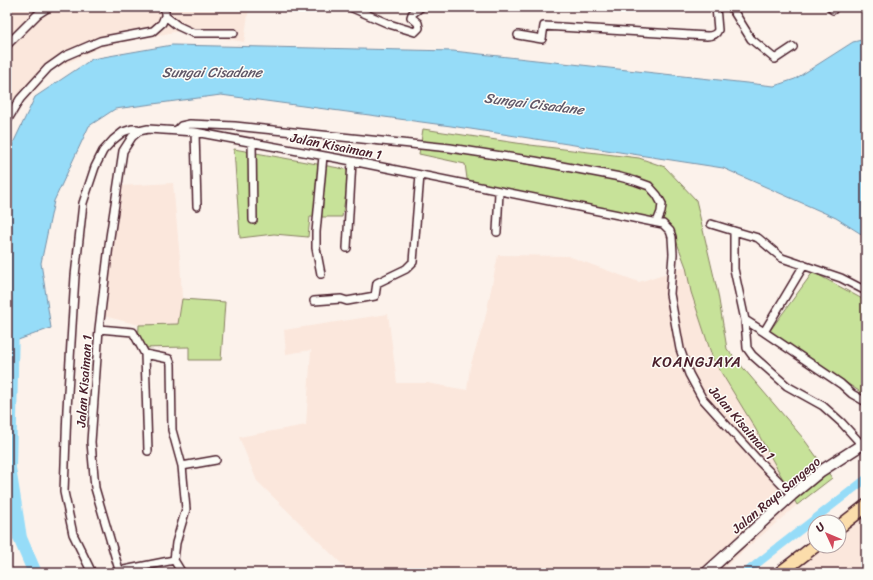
<svg xmlns="http://www.w3.org/2000/svg" width="873" height="580" viewBox="0 0 873 580" font-family="Sriracha,sans-serif">
	<style>
		.built { fill: #fbe7dc }
		.green { fill: #c7e299; stroke: #888062 }
		.water { fill: #96dcf8; stroke: #7890a6 }
		.lines { fill: none; stroke-linecap: round; stroke-linejoin: round }
		.canal { stroke: #96dcf8; stroke-width: 8 }
		.river { stroke: #96dcf8; stroke-width: 14 }
		.street-casing { stroke: #4a1f2b; stroke-width: 10 }
		.secondary-casing { stroke: #4a1f2b; stroke-width: 13 }
		.primary-casing { stroke: #4a1f2b; stroke-width: 15 }
		.street { stroke: #fdfcf7; stroke-width: 7 }
		.secondary { stroke: #fdfcf7; stroke-width: 10 }
		.primary { stroke: #fbddab; stroke-width: 12 }
		.labels { text-anchor: middle; dominant-baseline: central; stroke-width: 3; stroke-linejoin: round; paint-order: stroke }
		.street-label { font-size: 13px; fill: #4a1f2b; stroke: #fdfcf7 }
		.water-label { font-size: 14px; font-style: italic; fill: #615868; stroke: #fdfcf7 }
		.quarter-label { font-size: 15px; letter-spacing: 1px; fill: #4a1f2b; stroke: #fdfcf7 }
	</style>
	<rect width="100%" height="100%" fill="#fcf2eb"/>
	<filter id="ink" filterUnits="userSpaceOnUse"><feTurbulence type="fractalNoise" baseFrequency=".025" numOctaves="2"/><feDisplacementMap in="SourceGraphic" scale="8" xChannelSelector="R" yChannelSelector="G"/><feConvolveMatrix kernelMatrix="1 2 1 2 8 2 1 2 1" color-interpolation-filters="sRGB"/></filter>
	<g filter="url(#ink)">
		<path class="built" d="M 7,7 L 249,7 L 244,42 L 179,31 L 101,47 L 46,73 L 16,111 L 7,139 Z
			M 173,183 L 180,259 L 182,299 L 178,324 L 139,325 L 104,316 L 119,186 Z
			M 498,255 L 568,256 L 639,282 L 686,267 L 691,292 L 713,359 L 755,428 L 797,505 L 718,573 L 351,573 L 257,481 L 239,437 L 306,425 L 311,350 L 286,354 L 284,330 L 388,314 L 397,383 L 427,383 L 467,390 L 470,367 L 485,319 Z
			M 866,504 L 866,573 L 777,573 L 815,546 L 839,546 L 839,525 Z"/>
		<path class="green" d="M 423,129 L 530,145 L 639,158 L 665,167 L 696,200 L 718,294 L 727,349 L 803,438 L 832,478 L 797,505 L 755,428 L 713,359 L 691,292 L 686,267 L 670,224 L 468,186 L 465,164 L 419,154 Z
			M 234,149 L 350,170 L 342,217 L 310,217 L 308,237 L 274,234 L 240,238 Z
			M 813,272 L 866,301 L 866,394 L 865,395 L 769,332 Z
			M 182,299 L 225,302 L 221,360 L 189,360 L 189,347 L 138,348 L 139,325 L 178,324 Z"/>
		<path class="water" d="M 866,39 L 866,237 L 836,218 L 723,168 L 451,126 L 221,95 L 115,109 L 89,126 L 54,201 L 41,263 L 51,328 L 7,344 L 7,156 L 35,97 L 92,59 L 172,45 L 453,51 L 774,86 L 795,79 L 853,42 Z"/>
		<g class="lines">
			<path class="canal" d="M 745,573 L 866,479"/>
			<path class="river" d="M 12,323 L 9,468 L 20,538 L 35,573"/>
			<g class="street-casing">
				<path id="street" d="M 350,7 L 389,24 L 415,32 L 419,28 L 418,23 L 411,17 L 412,14 L 421,7
					M 731,7 L 751,39 L 775,59 L 793,47
					M 830,7 L 833,10
					M 165,16 L 178,26 L 193,33 L 234,33
					M 518,35 L 542,39 L 544,26 L 707,36 C 712,36 716,35 718,30 L 716,7
					M 7,45 L 38,14 L 49,7
					M 7,121 L 20,99 L 48,68 L 65,56 L 100,41 L 153,31 L 162,23 L 165,16 L 165,7
					M 177,130 L 181,126 L 190,124 L 235,126 L 450,148 L 535,161 L 620,177 L 635,181 L 649,186 L 657,195 L 662,204 L 661,212 L 657,222
					M 195,132 L 197,206
					M 252,142 L 253,220
					M 711,224 L 734,231 L 734,269 L 745,320 L 747,348 L 752,355 L 787,386 L 823,406 L 842,423 L 862,445
					M 734,231 L 758,238 L 782,258 L 841,278 L 866,291
					M 497,232 L 499,192
					M 347,248 L 352,161
					M 804,265 L 764,332 L 841,384 L 852,394 L 866,402
					M 321,274 L 316,248 L 316,232 L 323,156
					M 314,301 L 341,299 L 347,301 L 375,296 L 377,283 L 406,269 L 413,262 L 420,175
					M 745,320 L 764,332
					M 99,329 L 133,332 L 145,354 L 169,359 L 171,364 L 172,430 L 182,466 L 186,509 L 176,543 L 174,560 L 182,573
					M 145,354 L 148,451
					M 182,466 L 216,460
					M 119,571 L 174,560
					M 92,573 L 73,534 L 64,492 L 67,409 L 75,276 L 83,203 L 95,167 L 103,151 L 113,140 L 123,132 L 132,129 L 137,129 L 139,131
					M 120,573 L 95,488 L 91,442 L 99,329 L 110,237 L 123,151 L 132,137 L 139,131 L 148,129 L 195,132 L 352,161 L 663,224 L 670,231 L 672,237 L 673,254 L 670,294 L 680,349 L 689,374 L 702,398 L 757,459 L 792,495"/>
			</g>
			<g class="secondary-casing">
				<path id="secondary" d="M 706,573 L 792,495 L 821,471 L 866,442"/>
			</g>
			<g class="primary-casing">
				<path id="primary" d="M 839,527 L 866,506
					M 780,573 L 815,546"/>
			</g>
			<use href="#street" class="street"/>
			<use href="#secondary" class="secondary"/>
			<use href="#primary" class="primary"/>
		</g>
	</g>
	<g class="labels">
		<g class="street-label">
			<text transform="translate(336 146) rotate(11)">Jalan Kisaiman 1</text>
			<text transform="translate(84 381) rotate(-86)">Jalan Kisaiman 1</text>
			<text transform="translate(742 423) rotate(49)">Jalan Kisaiman 1</text>
			<text transform="translate(776 495) rotate(-40)">Jalan Raya Sangego</text>
		</g>
		<g class="water-label">
			<text x="212" y="72">Sungai Cisadane</text>
			<text transform="translate(534 104) rotate(7)">Sungai Cisadane</text>
		</g>
		<g class="quarter-label">
			<text x="697" y="362">KOANGJAYA</text>
		</g>
	</g>
	<rect width="873" height="580" fill="none" stroke="#fdfcf7" stroke-width="24"/>
	<rect x="12" y="12" width="849" height="556" fill="none" stroke="#4a1f2b" stroke-width="1.5" filter="url(#ink)"/>
	<g transform="translate(827 534) rotate(314)"><circle r="19" fill="#fdfcf7" stroke="#b5a4a5"/>
	<path d="M0-3L7 15L0 10L-7 15Z" fill="#d1495b"/>
	<text y="-6" font-size="11" font-weight="bold" text-anchor="middle" fill="#4a1f2b">U</text>
	</g>
</svg>
